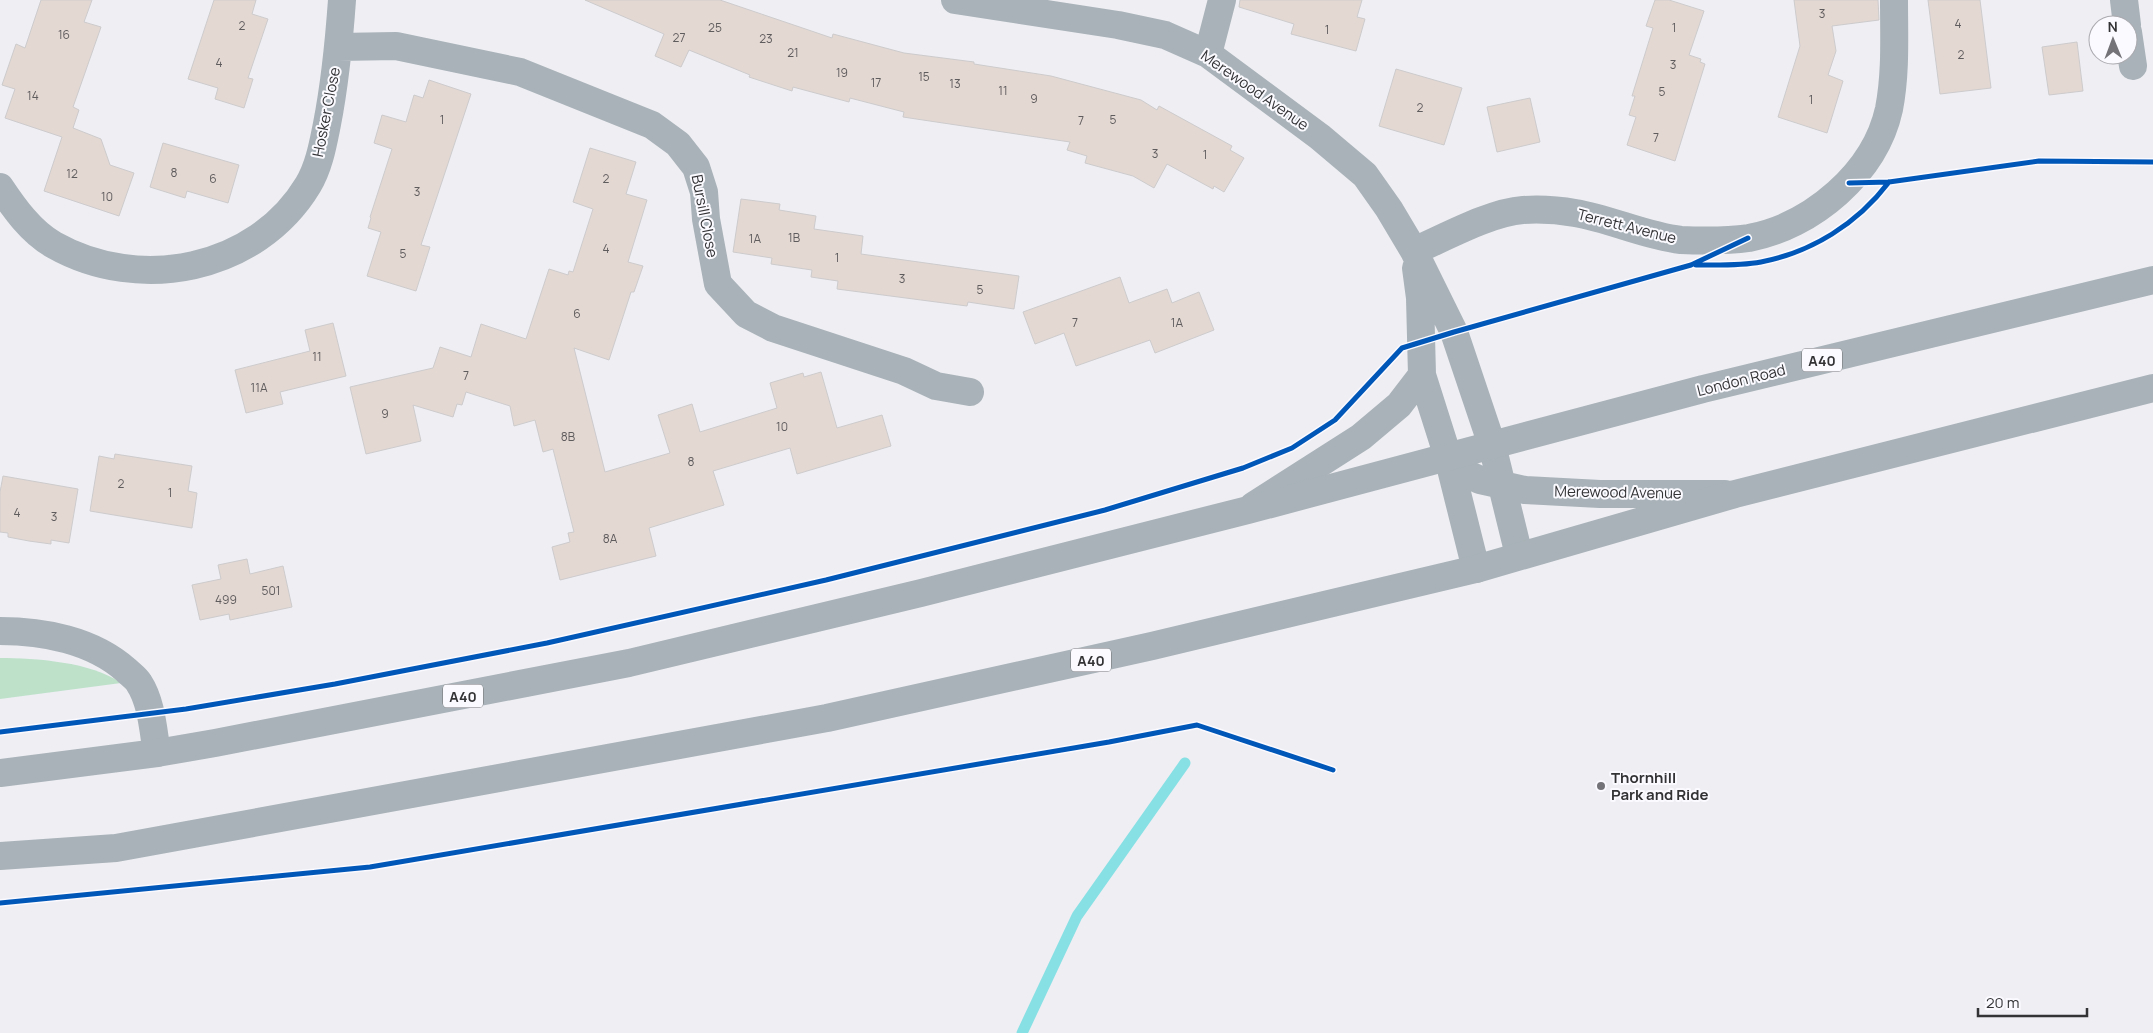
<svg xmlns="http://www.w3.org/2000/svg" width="2153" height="1033" viewBox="0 0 2153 1033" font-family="Manrope,sans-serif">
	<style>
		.green { fill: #bee1ca }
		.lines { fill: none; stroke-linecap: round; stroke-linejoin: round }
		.stream { stroke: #87e0e4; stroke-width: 11 }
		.building { fill: #e4d8d3; stroke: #cdcbcc }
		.minor { stroke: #a8b2b8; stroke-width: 28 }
		.trunk { stroke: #a8b2b8; stroke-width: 28 }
		.cycleway-casing { stroke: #fafaff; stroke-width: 8 }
		.cycleway { stroke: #0057b8; stroke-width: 5 }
		.poi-dot { fill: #747478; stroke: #fafaff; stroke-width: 2 }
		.labels { text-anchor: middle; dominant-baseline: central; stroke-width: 4; stroke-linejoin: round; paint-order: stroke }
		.number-label { font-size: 12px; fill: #5f5c5d }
		.shield { fill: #fafaff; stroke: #6f6f72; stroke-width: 1 }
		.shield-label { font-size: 14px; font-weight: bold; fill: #333336 }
		.street-label { font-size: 15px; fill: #333336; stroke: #fafaff }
		.poi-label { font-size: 15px; font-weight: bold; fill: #333336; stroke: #fafaff; text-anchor: start }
	</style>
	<rect width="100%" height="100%" fill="#eeeef3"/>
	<path class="green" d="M 0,658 C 35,658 92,662 121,683 L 0,699 Z"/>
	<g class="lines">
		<path class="stream" d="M 1022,1033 L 1077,916 L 1185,763"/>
	</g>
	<path class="building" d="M 41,0 L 92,0 L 84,22 L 101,27 L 73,107 L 79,110 L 73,128 L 101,139 L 110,165 L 134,173 L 119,216 L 44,191 L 62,137 L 5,118 L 15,89 L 2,85 L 16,44 L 25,48 Z
		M 214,0 L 256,0 L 252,14 L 268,19 L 248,78 L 253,79 L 244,108 L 215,99 L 218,88 L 188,79 Z
		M 585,0 L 720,0 L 832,38 L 833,34 L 904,53 L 974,62 L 974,64 L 1051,76 L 1141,100 L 1157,110 L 1159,106 L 1232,146 L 1230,150 L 1244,158 L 1224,192 L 1214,186 L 1213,189 L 1167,164 L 1154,188 L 1133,176 L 1085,163 L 1087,156 L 1067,150 L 1070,142 L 903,117 L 904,112 L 850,98 L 849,102 L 793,87 L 792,91 L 749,77 L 750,75 L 689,50 L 681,67 L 655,56 L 664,34 Z
		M 1240,0 L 1362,0 L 1357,17 L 1365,19 L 1356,51 L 1291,34 L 1294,24 L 1239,7 Z
		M 1655,0 L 1669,0 L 1704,11 L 1689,55 L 1701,59 L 1700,62 L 1705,64 L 1675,161 L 1627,145 L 1636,117 L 1629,115 L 1635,96 L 1632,96 L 1653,28 L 1646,26 Z
		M 1794,0 L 1878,0 L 1879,20 L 1832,26 L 1836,51 L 1828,75 L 1843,81 L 1827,133 L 1778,117 L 1800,46 Z
		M 1928,0 L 1980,0 L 1991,88 L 1940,94 Z
		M 2077,42 L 2083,91 L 2049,95 L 2042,47 Z
		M 1396,69 L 1462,88 L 1444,145 L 1379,126 Z
		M 429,80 L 471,94 L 421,245 L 430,247 L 416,291 L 367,276 L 381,232 L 368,228 L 371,218 L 370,217 L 392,149 L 374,143 L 382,115 L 406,122 L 414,95 L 423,98 Z
		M 1530,98 L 1540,142 L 1497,152 L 1487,107 Z
		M 163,143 L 239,165 L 228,203 L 187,191 L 185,198 L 150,187 Z
		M 590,148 L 636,162 L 626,194 L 647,200 L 628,262 L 643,266 L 634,292 L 631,292 L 609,360 L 574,348 L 605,472 L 670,453 L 658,415 L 692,404 L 700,432 L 777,408 L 770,383 L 803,373 L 804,377 L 821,372 L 837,428 L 882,415 L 891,446 L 797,474 L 790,448 L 713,471 L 724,505 L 649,528 L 656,556 L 560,580 L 552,547 L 570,542 L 568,533 L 574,532 L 553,449 L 543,452 L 535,420 L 514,426 L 510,406 L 466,392 L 462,405 L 457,404 L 453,417 L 413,405 L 421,441 L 366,454 L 350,387 L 433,368 L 440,347 L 471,357 L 481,324 L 526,339 L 549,269 L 568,275 L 569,271 L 573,272 L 593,209 L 573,202 Z
		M 741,199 L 780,204 L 779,210 L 816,216 L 814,229 L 863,236 L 861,254 L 1019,276 L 1014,309 L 968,302 L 967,306 L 837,289 L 838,281 L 811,277 L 812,270 L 771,264 L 772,258 L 733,252 Z
		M 1120,277 L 1129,303 L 1167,289 L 1172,303 L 1199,292 L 1214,330 L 1155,353 L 1150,340 L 1076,366 L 1064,333 L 1035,344 L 1023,312 Z
		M 333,323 L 346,376 L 280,392 L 283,404 L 246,413 L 235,370 L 310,351 L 305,330 Z
		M 115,454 L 192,466 L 188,491 L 197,493 L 192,528 L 90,511 L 99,456 L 114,459 Z
		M 3,476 L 78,489 L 69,543 L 51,540 L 51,544 L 29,541 L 8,537 L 8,533 L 0,532 L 0,492 Z
		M 247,559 L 250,574 L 283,566 L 292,607 L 230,620 L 229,614 L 200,620 L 192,585 L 221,579 L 218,565 Z"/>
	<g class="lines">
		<path class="minor" d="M 955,0 L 1118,25 L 1165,35 L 1208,54 L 1320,137 L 1365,175 L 1389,209 L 1414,251 L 1454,332 L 1492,445 L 1519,555
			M 2124,0 L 2127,25
			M 2128,32 L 2133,66
			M 338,47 L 396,46 L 520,72 L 652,125 L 678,144 L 696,167 L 704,192 L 706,219 L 718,284 L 746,314 L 773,328 L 904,371 L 936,386 L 970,392
			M 1208,54 L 1222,0
			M 0,187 C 14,208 31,232 54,245 C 139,293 256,271 308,185 C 319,167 323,144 327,124 C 335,83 339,42 342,0
			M 1414,251 C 1444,238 1491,212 1523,210 C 1540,209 1558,210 1575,213 C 1611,219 1645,236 1681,240 C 1703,241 1728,241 1749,238 C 1812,226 1875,173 1889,109 C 1896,73 1894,36 1894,0
			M 1416,268 L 1420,298 L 1422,375 L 1448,457 L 1476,569
			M 1448,457 L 1461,471 L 1480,480 L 1525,490 L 1600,494 L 1725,494
			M 1253,506 L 1361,437 L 1399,405 L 1422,375
			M 0,631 C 43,631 92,640 126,670 C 130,674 136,678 139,683 C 152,703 153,731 157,753"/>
		<path class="trunk" d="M 0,773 L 157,753 L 215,743 L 629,663 L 921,593 L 1248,510 L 1703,389 L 2153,280
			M 0,856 L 116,848 L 827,718 L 1152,646 L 1476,569 L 1735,494 L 2153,388"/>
		<g class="cycleway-casing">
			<path id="cycleway" d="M 1849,183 L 1889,182 L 2039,161 L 2153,162
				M 1696,265 C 1717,265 1740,266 1761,262 C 1812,252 1857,224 1889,182
				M 0,732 L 186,709 L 335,684 L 547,643 L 826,580 L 1105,510 L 1243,468 L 1292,448 L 1335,420 L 1402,348 L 1454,332 L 1691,265 L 1748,238
				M 0,903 L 370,867 L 1109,742 L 1197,725 L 1333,770"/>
		</g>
		<use href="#cycleway" class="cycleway"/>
	</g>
	<circle class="poi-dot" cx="1601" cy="786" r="5"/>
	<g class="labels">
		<g class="number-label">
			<text x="1822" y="13">3</text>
			<text x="1958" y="23">4</text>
			<text x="242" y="25">2</text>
			<text x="715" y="27">25</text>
			<text x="1674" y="27">1</text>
			<text x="1327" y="29">1</text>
			<text x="64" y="34">16</text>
			<text x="679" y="37">27</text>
			<text x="766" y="38">23</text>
			<text x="793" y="52">21</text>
			<text x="1961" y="54">2</text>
			<text x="219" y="62">4</text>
			<text x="1673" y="64">3</text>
			<text x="842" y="72">19</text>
			<text x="924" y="76">15</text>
			<text x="876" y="82">17</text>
			<text x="955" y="83">13</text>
			<text x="1003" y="90">11</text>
			<text x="1662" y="91">5</text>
			<text x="33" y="95">14</text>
			<text x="1034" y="98">9</text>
			<text x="1811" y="99">1</text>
			<text x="1420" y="107">2</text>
			<text x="442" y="119">1</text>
			<text x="1113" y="119">5</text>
			<text x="1081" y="120">7</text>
			<text x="1656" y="137">7</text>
			<text x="1155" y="153">3</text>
			<text x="1205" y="154">1</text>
			<text x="174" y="172">8</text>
			<text x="72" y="173">12</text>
			<text x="213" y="178">6</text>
			<text x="606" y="178">2</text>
			<text x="417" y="191">3</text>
			<text x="107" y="196">10</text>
			<text x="794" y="237">1B</text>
			<text x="755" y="238">1A</text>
			<text x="606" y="248">4</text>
			<text x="403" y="253">5</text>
			<text x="837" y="257">1</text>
			<text x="902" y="278">3</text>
			<text x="980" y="289">5</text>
			<text x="577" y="313">6</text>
			<text x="1075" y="322">7</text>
			<text x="1177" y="322">1A</text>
			<text x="317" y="356">11</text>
			<text x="466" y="375">7</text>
			<text x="259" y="387">11A</text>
			<text x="385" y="413">9</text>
			<text x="782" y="426">10</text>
			<text x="568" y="436">8B</text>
			<text x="691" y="461">8</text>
			<text x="121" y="483">2</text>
			<text x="170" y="492">1</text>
			<text x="17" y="512">4</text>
			<text x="54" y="516">3</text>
			<text x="610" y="538">8A</text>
			<text x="271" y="590">501</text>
			<text x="226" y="599">499</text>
		</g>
		<g class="shield">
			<rect x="1802" y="348.5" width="40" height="23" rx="4"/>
			<rect x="1071" y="648.5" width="40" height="23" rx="4"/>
			<rect x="443" y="684.5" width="40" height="23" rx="4"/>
		</g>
		<g class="shield-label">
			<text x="1822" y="360">A40</text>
			<text x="1091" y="660">A40</text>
			<text x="463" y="696">A40</text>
		</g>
		<g class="street-label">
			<text transform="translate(1255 90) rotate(35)">Merewood Avenue</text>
			<text transform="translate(326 112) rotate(-79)">Hosker Close</text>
			<text transform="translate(705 216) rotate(79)">Bursill Close</text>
			<text transform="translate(1627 226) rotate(14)">Terrett Avenue</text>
			<text transform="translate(1741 380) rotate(-14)">London Road</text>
			<text transform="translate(1618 492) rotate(1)">Merewood Avenue</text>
		</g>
		<g class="poi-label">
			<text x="1611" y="777">Thornhill<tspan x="1611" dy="17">Park and Ride</tspan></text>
		</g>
	</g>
	<g transform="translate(2113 40) rotate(359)"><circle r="24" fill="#fafaff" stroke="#aaaaaf"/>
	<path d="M0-4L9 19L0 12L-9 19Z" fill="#747478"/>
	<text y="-8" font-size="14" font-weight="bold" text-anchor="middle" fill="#333336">N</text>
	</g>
	<path d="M1978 1008v8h109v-8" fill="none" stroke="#333336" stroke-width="2.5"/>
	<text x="1986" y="1008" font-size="15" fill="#333336" stroke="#fafaff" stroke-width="4" paint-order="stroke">20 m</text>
</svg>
